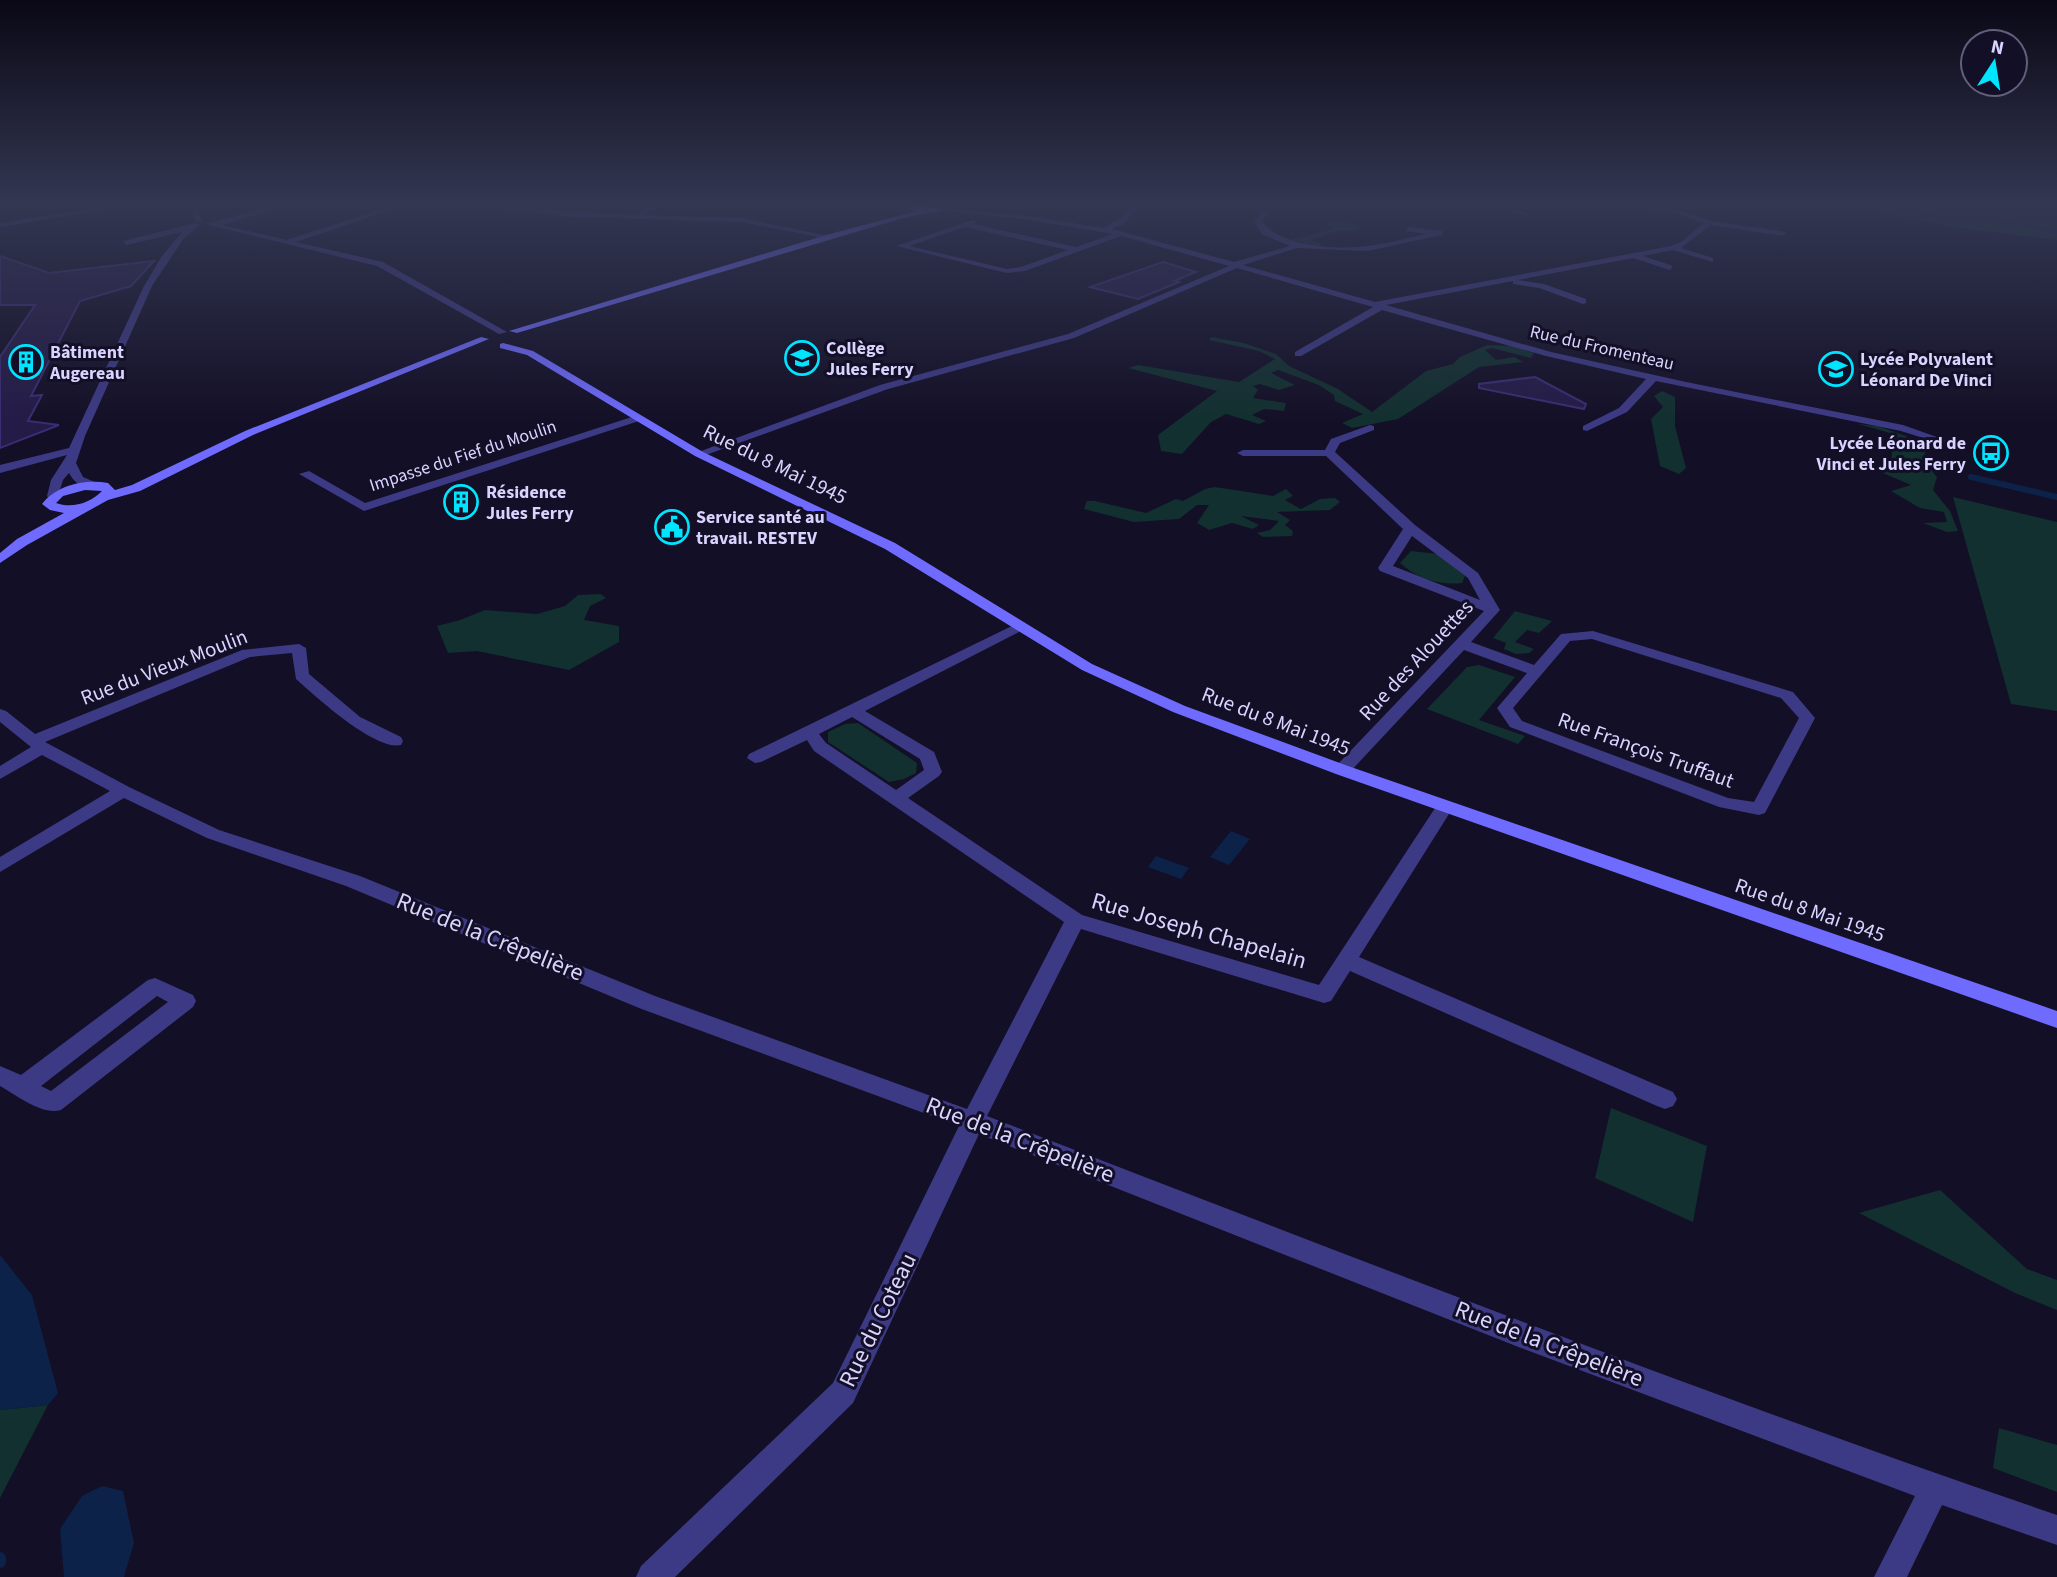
<svg xmlns="http://www.w3.org/2000/svg" width="2057" height="1577" viewBox="0 0 2057 1577" font-family="'Source Sans 3',sans-serif">
	<style>
		.green { fill: #12302f }
		.water { fill: #0c2248 }
		.lines { fill: none; stroke-linecap: round; stroke-linejoin: round }
		.stream-far2 { stroke: #0c2248; stroke-width: 3.5 }
		.stream-far1 { stroke: #0c2248; stroke-width: 6 }
		.stream { stroke: #0c2248; stroke-width: 12 }
		.building { fill: #241b47; stroke: #3b2d73; stroke-width: 2 }
		.minor { fill: #3d3a85; fill-rule: evenodd }
		.secondary { fill: #6f6bff; fill-rule: evenodd }
		.labels { text-anchor: middle; dominant-baseline: central; stroke-width: 6; stroke-linejoin: round; paint-order: stroke }
		.far-poi-label { font-size: 18px; font-weight: bold; fill: #d9d4ff; stroke: #130f26; text-anchor: start }
		.far-street-label { font-size: 18px; fill: #d9d4ff; stroke: #130f26 }
		.street-label { font-size: 21px; fill: #d9d4ff; stroke: #130f26 }
		.near-street-label { font-size: 24px; fill: #d9d4ff; stroke: #130f26 }
	</style>
	<rect width="100%" height="100%" fill="#130f26"/>
	<path class="green" d="M 1708,203 L 1810,203 L 1801,213 C 1785,207 1766,204 1748,204 L 1752,211 L 1736,212 Z
		M 1826,203 L 2057,203 L 2057,240 L 1960,228 Z
		M 1326,221 L 1360,225 L 1355,231 L 1340,230 L 1311,240 L 1321,244 L 1319,246 L 1291,240 L 1333,229 Z
		M 1211,337 L 1244,343 L 1276,354 L 1289,366 L 1338,389 L 1372,412 L 1426,371 L 1453,364 L 1460,357 L 1487,345 L 1512,346 L 1534,353 L 1531,358 L 1492,348 L 1485,350 L 1496,360 L 1514,357 L 1523,362 L 1479,367 L 1398,419 L 1352,428 L 1342,423 L 1363,414 L 1335,401 L 1334,395 L 1319,385 L 1278,370 L 1271,373 L 1295,385 L 1279,390 L 1260,384 L 1253,386 L 1258,390 L 1253,398 L 1286,403 L 1284,411 L 1264,409 L 1252,415 L 1266,421 L 1259,424 L 1226,414 L 1211,422 L 1182,454 L 1161,451 L 1158,435 L 1217,391 L 1128,368 L 1138,365 L 1239,382 L 1275,359 L 1259,351 L 1209,340 Z
		M 1662,391 L 1675,397 L 1675,426 L 1686,468 L 1679,474 L 1660,466 L 1651,419 L 1663,407 L 1654,396 Z
		M 1858,424 L 1878,426 L 1928,444 L 1923,460 L 1937,477 L 1933,490 L 1950,511 L 1958,531 L 1947,532 L 1923,523 L 1947,522 L 1944,512 L 1920,508 L 1891,491 L 1911,485 L 1883,473 L 1892,456 L 1890,433 Z
		M 1215,487 L 1273,496 L 1286,489 L 1293,496 L 1285,500 L 1301,509 L 1320,499 L 1335,498 L 1340,502 L 1330,510 L 1277,512 L 1290,520 L 1285,525 L 1293,531 L 1292,536 L 1263,537 L 1257,533 L 1270,530 L 1279,521 L 1241,516 L 1259,525 L 1253,529 L 1232,523 L 1209,530 L 1197,523 L 1209,505 L 1197,505 L 1179,519 L 1134,522 L 1084,509 L 1087,501 L 1095,501 L 1146,513 L 1176,499 L 1183,501 L 1205,489 Z
		M 1953,497 L 2057,522 L 2057,711 L 2011,704 Z
		M 1411,551 L 1438,554 L 1465,576 L 1462,583 C 1440,586 1416,578 1400,563 Z
		M 601,594 L 606,598 L 590,606 L 584,620 L 619,626 L 619,642 L 569,670 L 477,651 L 448,653 L 437,626 L 460,620 L 485,610 L 537,614 L 565,606 L 578,595 Z
		M 1515,611 L 1552,621 L 1539,633 L 1527,630 L 1515,642 L 1534,649 L 1529,653 L 1516,654 L 1504,649 L 1506,643 L 1493,638 Z
		M 1479,665 L 1515,677 L 1479,720 L 1525,736 L 1518,744 L 1427,709 L 1467,667 Z
		M 858,723 L 917,763 L 916,773 L 904,779 L 889,782 L 828,742 L 828,732 L 845,724 Z
		M 1611,1108 L 1707,1146 L 1693,1222 L 1595,1178 Z
		M 1940,1190 L 2027,1269 L 2057,1280 L 2057,1310 L 2015,1293 L 1859,1213 Z
		M 48,1405 L 0,1498 L 0,1410 Z
		M 1999,1428 L 2057,1445 L 2057,1492 L 1993,1468 Z"/>
	<path class="water" d="M 1231,831 L 1250,839 L 1229,865 L 1210,857 Z
		M 1156,856 L 1189,868 L 1181,879 L 1148,867 Z
		M 0,1255 L 32,1295 L 58,1393 L 48,1405 L 0,1410 Z
		M 102,1486 L 123,1491 L 134,1543 L 124,1577 L 64,1577 L 60,1529 L 82,1496 Z"/>
	<g class="lines">
		<path class="stream-far2" d="M 1884,203 L 2057,231"/>
		<path class="stream-far1" d="M 1971,477 L 2057,497"/>
		<path class="stream" d="M 0,1558 L 0,1562"/>
	</g>
	<path class="building" d="M 0,256 L 49,273 L 154,261 L 131,286 L 80,301 L 31,396 L 42,395 L 28,421 L 59,425 L 0,448 L 0,357 L 35,305 L 0,305 Z
		M 1163,262 L 1196,272 L 1174,281 L 1179,282 L 1138,299 L 1090,287 Z
		M 1535,377 L 1586,404 L 1584,409 L 1479,388 L 1479,384 Z"/>
	<g class="lines">
		<path class="minor" d="M 124,203 L 143,203 L 0,227 L 0,223 Z
			M 189,203 L 196,203 L 202,223 L 195,221 Z
			M 286,203 L 299,203 L 222,225 L 287,240 L 400,203 L 411,203 L 296,242 L 383,262 L 507,332 L 499,334 L 377,266 L 205,224 Z
			M 447,203 L 635,215 L 658,203 L 668,203 L 642,215 L 742,218 L 833,237 L 829,239 L 742,222 L 572,217 Z
			M 876,203 L 894,203 L 918,209 L 914,211 Z
			M 1134,203 L 1141,203 L 1125,223 L 1112,229 L 1234,262 L 1290,246 L 1262,234 L 1254,221 L 1263,212 L 1267,214 L 1262,221 C 1279,247 1339,250 1368,246 C 1387,244 1407,238 1426,234 L 1406,231 L 1409,227 L 1442,231 L 1442,235 L 1367,251 L 1297,248 L 1243,265 L 1375,302 L 1671,246 L 1681,242 L 1704,223 L 1675,213 L 1607,203 L 1675,209 L 1711,221 L 1786,232 L 1783,236 L 1711,225 L 1681,248 L 1713,258 L 1713,262 L 1673,250 L 1643,256 L 1673,266 L 1670,270 L 1633,258 L 1518,280 L 1544,284 L 1586,299 L 1586,303 L 1583,304 L 1539,288 L 1513,284 L 1513,281 L 1386,305 L 1551,352 L 1686,382 L 1903,425 L 1948,441 L 1942,444 L 1901,431 L 1656,381 L 1627,412 L 1587,431 L 1583,430 L 1583,426 L 1619,408 L 1646,379 L 1546,356 L 1382,310 L 1301,356 L 1295,356 L 1295,352 L 1373,307 L 1237,268 L 1074,338 L 888,389 L 703,456 L 693,454 L 880,385 L 1068,334 L 1229,266 L 1121,236 L 1025,271 L 1007,273 L 896,246 L 973,220 L 977,222 L 973,224 L 1076,247 L 1113,234 L 1029,220 L 937,210 L 941,208 L 1029,216 L 1103,228 L 1119,219 ZM 965,227 L 1068,250 L 1021,267 L 1007,269 L 909,246 Z
			M 1510,203 L 1517,203 L 1516,208 L 1529,214 L 1525,216 L 1509,211 Z
			M 196,223 L 200,225 L 184,238 L 152,286 L 85,436 L 76,463 L 83,477 L 97,483 L 97,489 C 85,491 74,483 69,473 L 63,480 L 57,499 L 49,499 L 47,496 L 51,480 L 67,455 L 0,473 L 0,465 L 69,448 L 144,286 L 162,256 L 182,232 L 126,245 L 123,241 Z
			M 638,415 L 642,416 L 642,420 L 364,511 L 299,474 L 309,471 L 365,503 Z
			M 1370,425 L 1374,426 L 1374,430 L 1340,443 L 1335,452 L 1415,525 L 1478,573 L 1500,610 L 1471,642 L 1534,665 L 1561,634 L 1593,631 L 1793,692 L 1815,718 L 1765,813 L 1759,815 L 1719,807 L 1510,727 L 1497,708 L 1527,673 L 1464,650 L 1348,774 L 1336,774 L 1333,770 L 1336,766 L 1484,611 L 1380,571 L 1378,568 L 1403,529 L 1326,456 L 1243,456 L 1237,453 L 1243,450 L 1325,450 L 1331,439 ZM 1412,536 L 1468,578 L 1480,600 L 1393,566 ZM 1592,639 L 1781,698 L 1799,718 L 1754,802 L 1728,798 L 1522,721 L 1513,708 L 1570,641 Z
			M 1018,623 L 1023,624 L 1025,627 L 1023,630 L 865,711 L 934,752 L 942,772 L 939,776 L 908,798 L 1082,915 L 1319,985 L 1439,802 L 1451,802 L 1454,806 L 1359,957 L 1673,1092 L 1677,1099 L 1673,1106 L 1665,1109 L 1657,1106 L 1350,971 L 1331,1001 L 1324,1003 L 1081,929 L 987,1116 C 1342,1253 1697,1392 2057,1515 L 2057,1545 L 1942,1505 L 1907,1577 L 1874,1577 L 1915,1496 L 1516,1346 L 979,1134 L 853,1403 L 675,1577 L 636,1577 L 641,1566 L 833,1383 L 959,1126 L 639,1008 L 346,886 L 207,838 L 124,798 L 0,872 L 0,857 L 110,791 L 42,755 L 0,779 L 0,766 L 31,747 L 0,722 L 0,709 L 6,711 L 35,734 L 242,650 L 299,644 L 306,648 L 309,674 L 360,717 L 401,737 L 403,741 L 401,745 C 375,751 315,696 296,679 L 292,653 L 250,657 L 45,742 L 129,787 L 219,830 L 360,876 L 655,996 L 967,1109 L 1064,922 L 814,751 L 807,740 L 761,762 L 755,763 L 747,758 L 749,754 ZM 852,717 L 920,759 L 924,770 L 896,790 L 826,743 L 819,734 Z
			M 155,978 L 193,995 L 196,1001 L 193,1007 L 61,1110 C 43,1116 16,1095 0,1086 L 0,1066 L 21,1075 L 148,980 ZM 157,996 L 168,1002 L 51,1091 L 41,1086 Z"/>
		<path class="secondary" d="M 921,205 L 945,210 L 903,218 L 517,333 L 509,331 L 826,235 L 913,212 L 910,208 Z
			M 481,337 L 489,339 L 253,435 L 140,491 L 108,500 L 27,545 L 0,563 L 0,553 L 17,539 L 64,513 L 50,510 L 42,504 C 57,485 85,479 108,483 L 115,490 L 132,485 L 245,431 ZM 85,490 L 102,491 C 90,503 72,509 56,503 L 63,496 Z
			M 503,343 L 533,351 L 703,452 L 895,543 L 1092,664 L 1185,706 L 1348,766 L 2057,1011 L 2057,1028 L 1336,774 L 1173,712 L 1082,670 L 885,549 L 695,456 L 527,355 L 500,348 L 500,344 Z"/>
	</g>
	<linearGradient id="sky" x2="0" y2="1"><stop stop-color="#0a0815"/><stop offset="0.48" stop-color="#333752"/><stop offset="1" stop-color="#333752" stop-opacity="0"/></linearGradient>
	<rect width="2057" height="424" fill="url(#sky)"/>
	<defs>
		<g id="school-ring" transform="scale(1.75)"><circle r="9.5" fill="#130f26" stroke="#00e5ff" stroke-width="1.5"/><path d="M0-5L7-2L0 1L-7-2ZM-4 1L0 2.5L4 1V4Q0 6-4 4Z" fill="#00e5ff"/></g>
		<g id="building-ring" transform="scale(1.75)"><circle r="9.5" fill="#130f26" stroke="#00e5ff" stroke-width="1.5"/><path d="M-4-6H4V6H1V3H-1V6H-4ZM-2.5-4.3h1.7v1.8h-1.7ZM.8-4.3h1.7v1.8H.8ZM-2.5-1h1.7V.8h-1.7ZM.8-1h1.7V.8H.8Z" fill="#00e5ff"/></g>
		<g id="bus-ring" transform="scale(1.75)"><circle r="9.5" fill="#130f26" stroke="#00e5ff" stroke-width="1.5"/><path d="M-5-6H5V4H4V6H2V4H-2V6H-4V4H-5ZM-3.5-4V0h7V-4ZM-3.5 1.2v1.5H-2V1.2ZM2 1.2v1.5H3.5V1.2Z" fill="#00e5ff"/></g>
		<g id="civic-ring" transform="scale(1.75)"><circle r="9.5" fill="#130f26" stroke="#00e5ff" stroke-width="1.5"/><path d="M-.6-6.5H3V-4.5H.6V-3L4-1V1h2V6H-6V1h2V-1L-.6-3ZM-1.2 2.5V6h2.4V2.5Z" fill="#00e5ff"/></g>
	</defs>
	<g fill-rule="evenodd">
		<use href="#school-ring" x="802" y="358"/>
		<use href="#building-ring" x="26" y="362"/>
		<use href="#school-ring" x="1836" y="369"/>
		<use href="#bus-ring" x="1991" y="453"/>
		<use href="#building-ring" x="461" y="502"/>
		<use href="#civic-ring" x="672" y="527"/>
	</g>
	<g class="labels">
		<g class="far-poi-label">
			<text x="826" y="348">Collège<tspan x="826" dy="21">Jules Ferry</tspan></text>
			<text x="50" y="352">Bâtiment<tspan x="50" dy="21">Augereau</tspan></text>
			<text x="1860" y="359">Lycée Polyvalent<tspan x="1860" dy="21">Léonard De Vinci</tspan></text>
			<text x="1966" y="443" text-anchor="end">Lycée Léonard de<tspan x="1966" dy="21">Vinci et Jules Ferry</tspan></text>
			<text x="486" y="492">Résidence<tspan x="486" dy="21">Jules Ferry</tspan></text>
			<text x="696" y="517">Service santé au<tspan x="696" dy="21">travail. RESTEV</tspan></text>
		</g>
		<g class="far-street-label">
			<text transform="translate(1602 348) rotate(13)">Rue du Fromenteau</text>
			<text transform="translate(463 456) rotate(-18)">Impasse du Fief du Moulin</text>
		</g>
		<g class="street-label">
			<text transform="translate(775 464) rotate(26)">Rue du 8 Mai 1945</text>
			<text transform="translate(1416 660) rotate(-47)">Rue des Alouettes</text>
			<text transform="translate(164 667) rotate(-21)">Rue du Vieux Moulin</text>
			<text transform="translate(1276 721) rotate(21)">Rue du 8 Mai 1945</text>
			<text transform="translate(1646 750) rotate(20)">Rue François Truffaut</text>
			<text transform="translate(1810 910) rotate(19)">Rue du 8 Mai 1945</text>
		</g>
		<g class="near-street-label">
			<text transform="translate(1199 931) rotate(16)">Rue Joseph Chapelain</text>
			<text transform="translate(490 937) rotate(22)">Rue de la Crêpelière</text>
			<text transform="translate(1020 1140) rotate(21)">Rue de la Crêpelière</text>
			<text transform="translate(878 1320) rotate(-64)">Rue du Coteau</text>
			<text transform="translate(1549 1344) rotate(21)">Rue de la Crêpelière</text>
		</g>
	</g>
	<g transform="translate(1994 63) rotate(12)"><circle r="33" fill="#130f26" stroke="#625e7d" stroke-width="2"/>
	<path d="M0-5L12 26L0 18L-12 26Z" fill="#00e5ff"/>
	<text y="-10" font-size="19" font-weight="bold" text-anchor="middle" fill="#d9d4ff">N</text>
	</g>
</svg>
